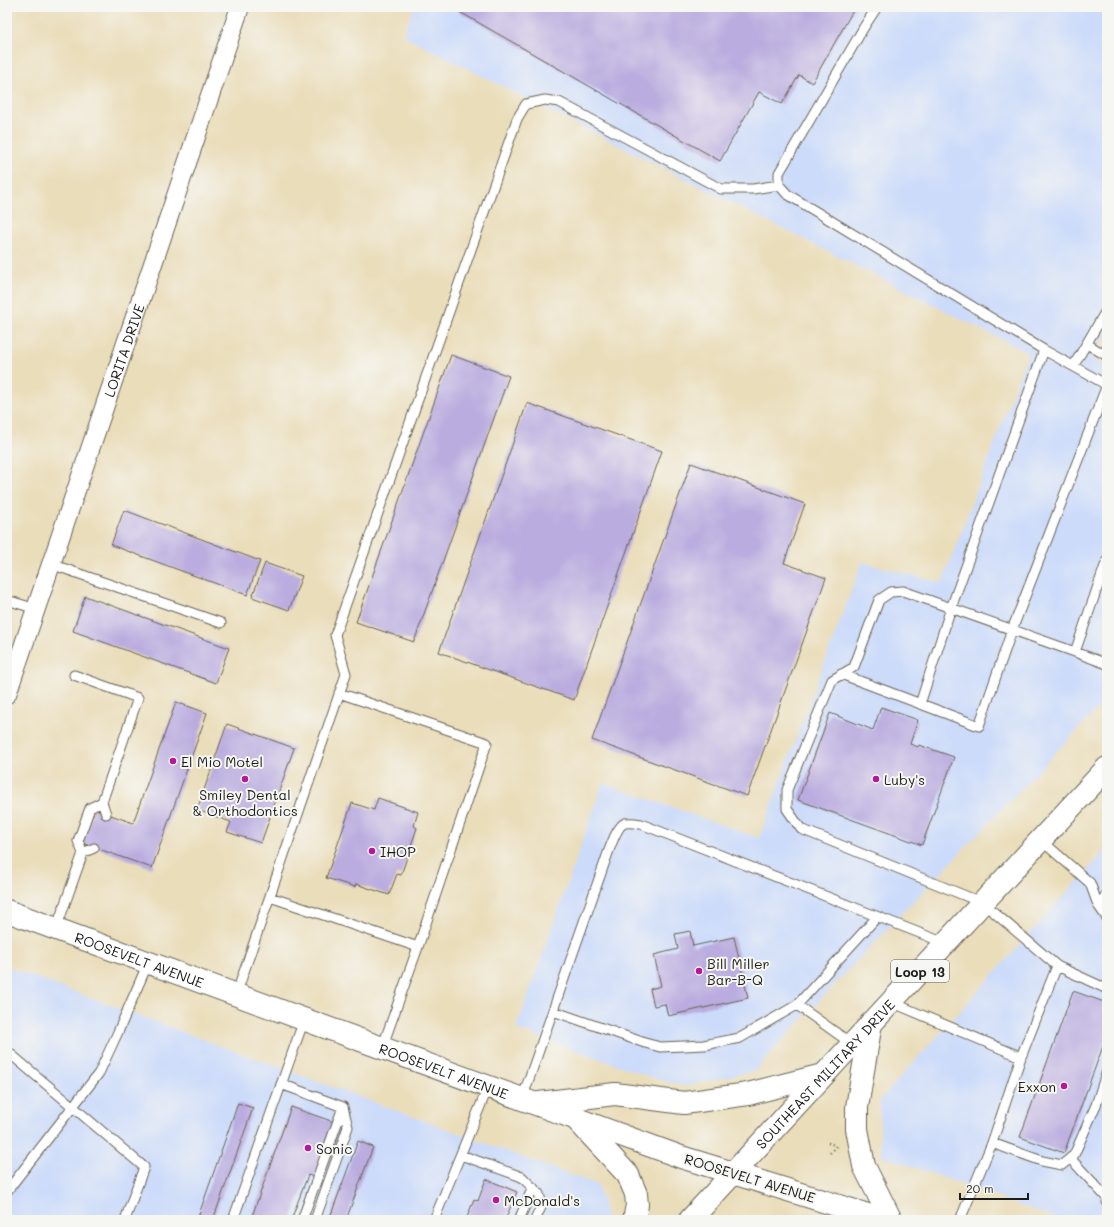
<svg xmlns="http://www.w3.org/2000/svg" width="1114" height="1227" viewBox="0 0 1114 1227" font-family="Mali,sans-serif">
	<style>
		.built { fill: #ccdbfa }
		.building { fill: #baacdf }
		.lines { fill: none; stroke-linecap: round; stroke-linejoin: round }
		.lane-casing { stroke: #646053; stroke-width: 11 }
		.street-casing { stroke: #646053; stroke-width: 20 }
		.secondary-casing { stroke: #646053; stroke-width: 24 }
		.primary-casing { stroke: #646053; stroke-width: 24 }
		.path { stroke: #646053; stroke-width: 2.5; stroke-dasharray: 1 3; stroke-linecap: butt }
		.lane { stroke: #fff; stroke-width: 9 }
		.street { stroke: #fff; stroke-width: 18 }
		.secondary { stroke: #fff; stroke-width: 22 }
		.primary { stroke: #fff; stroke-width: 22 }
		.poi-dot { fill: #b5179e; stroke: #f6f6f2; stroke-width: 1.5 }
		.labels { text-anchor: middle; dominant-baseline: central; stroke-width: 4; stroke-linejoin: round; paint-order: stroke }
		.shield { fill: #f6f6f2; stroke: #5d5d5c; stroke-width: 1 }
		.shield-label { font-size: 13px; font-weight: bold; fill: #1c1c1c }
		.street-label { font-size: 14px; fill: #1c1c1c; stroke: #f6f6f2 }
		.poi-label { font-size: 14px; fill: #1c1c1c; stroke: #f6f6f2; text-anchor: start }
	</style>
	<rect width="100%" height="100%" fill="#f6f6f2"/>
	<filter id="ink" filterUnits="userSpaceOnUse"><feTurbulence type="fractalNoise" baseFrequency=".025" numOctaves="2"/><feDisplacementMap in="SourceGraphic" scale="8" xChannelSelector="R" yChannelSelector="G"/><feConvolveMatrix kernelMatrix="1 2 1 2 8 2 1 2 1" color-interpolation-filters="sRGB"/></filter>
	<filter id="wash" filterUnits="userSpaceOnUse"><feTurbulence type="fractalNoise" baseFrequency=".012" numOctaves="4" result="noise"/><feDisplacementMap in="SourceGraphic" scale="16" xChannelSelector="R" yChannelSelector="G"/><feGaussianBlur stdDeviation="0.9" result="paint"/><feColorMatrix in="noise" values="0 0 0 0 0 0 0 0 0 0 0 0 0 0 0 0 0 1.4 0 .05"/><feComposite in="paint" operator="in"/></filter>
	<g filter="url(#wash)">
		<rect width="100%" height="100%" fill="#eaddba"/>
		<path class="built" d="M 414,7 L 1107,7 L 1107,333 L 1092,358 L 1107,368 L 1107,699 L 799,1022 L 755,1071 L 685,1086 L 656,1079 L 516,1029 L 603,783 L 759,838 L 862,562 L 942,583 L 1028,353 L 403,36 Z
			M 1107,848 L 1107,1220 L 1060,1220 L 881,1155 L 879,1101 Z
			M 7,967 L 598,1185 L 607,1220 L 7,1220 Z"/>
		<g id="blocks">
			<path class="building" d="M 461,7 L 855,7 L 812,83 L 799,75 L 782,104 L 759,92 L 720,161 L 458,11 Z
				M 451,355 L 509,376 L 414,642 L 356,622 Z
				M 527,403 L 662,451 L 574,700 L 439,652 Z
				M 691,463 L 805,504 L 784,563 L 826,578 L 747,796 L 592,740 Z
				M 124,510 L 260,561 L 247,595 L 111,545 Z
				M 265,563 L 302,576 L 289,610 L 252,597 Z
				M 85,596 L 229,648 L 216,683 L 73,631 Z
				M 176,702 L 207,713 L 152,868 L 82,843 L 94,809 L 133,823 Z
				M 881,707 L 918,720 L 910,744 L 918,747 L 919,745 L 954,757 L 922,845 L 798,800 L 830,713 L 873,730 Z
				M 227,724 L 294,748 L 261,843 L 227,832 L 231,822 L 197,810 Z
				M 378,798 L 418,812 L 414,826 L 417,828 L 401,875 L 397,874 L 389,895 L 356,884 L 355,887 L 326,878 L 352,803 L 374,810 Z
				M 690,931 L 693,946 L 734,937 L 748,998 L 668,1016 L 665,1004 L 654,1006 L 650,989 L 661,986 L 654,955 L 678,949 L 675,934 Z
				M 1073,991 L 1107,1003 L 1107,1035 L 1064,1153 L 1020,1137 Z
				M 238,1103 L 253,1108 L 213,1220 L 197,1220 Z
				M 291,1107 L 334,1122 L 314,1177 L 308,1175 L 291,1220 L 286,1220 L 268,1215 L 266,1220 L 264,1220 L 252,1216 Z
				M 358,1141 L 373,1147 L 346,1220 L 329,1220 Z
				M 486,1179 L 517,1192 L 505,1220 L 466,1220 L 474,1199 L 478,1201 Z"/>
		</g>
	</g>
	<g filter="url(#ink)">
		<use href="#blocks" fill-opacity="0" stroke="#646053" stroke-width="1"/>
		<g class="lines">
			<g class="lane-casing">
				<path id="lane" d="M 877,7 L 864,27 L 779,173 L 779,185 L 787,194 L 1044,350 L 1107,385
					M 1087,344 L 1107,356
					M 1074,365 L 1107,309
					M 1107,560 L 1075,652 L 903,591 L 891,592 L 879,600 L 854,667 L 832,680 L 787,790 L 787,809 L 801,829 L 983,903 L 1057,966 L 1107,989
					M 51,564 L 221,623
					M 7,600 L 36,609
					M 1075,652 L 1107,664
					M 841,674 L 979,726 L 1012,630 L 1107,385
					M 339,693 L 487,743 L 418,947 L 382,1048
					M 920,704 L 951,608 L 1044,350
					M 102,802 L 106,814
					M 1041,840 L 1090,883 L 1098,905 L 1107,918
					M 83,853 L 94,848
					M 270,897 L 418,947
					M 1098,905 L 1107,894
					M 56,929 L 83,853 L 78,841 L 90,808 L 102,802 L 138,698 L 74,675
					M 1057,966 L 1021,1057 L 992,1143 L 1042,1161 L 1062,1165 L 1074,1155 L 1096,1105 L 1107,1071
					M 236,995 L 346,674 L 335,635 L 517,119 L 526,104 L 545,100 L 559,102 L 721,189 L 753,189 L 779,185
					M 891,1002 L 1021,1057
					M 797,1005 L 877,917
					M 553,1011 L 645,1043 L 660,1047 L 684,1046 L 704,1045 L 740,1038 L 797,1005 L 852,1044
					M 7,1051 L 144,1167 L 125,1220
					M 281,1084 L 343,1107 L 348,1127 L 315,1220
					M 522,1099 L 608,853 C 611,845 618,825 625,823 C 631,822 636,823 641,824 L 945,943
					M 461,1155 L 522,1177 L 539,1194 L 542,1205 L 535,1220
					M 1070,1158 L 1107,1198 L 1107,1202
					M 7,1191 L 99,1073 L 118,1032 L 148,963
					M 233,1220 L 304,1020
					M 302,1220 L 343,1107
					M 434,1220 L 488,1087
					M 519,1220 L 533,1187
					M 960,1220 L 992,1143"/>
			</g>
			<g class="street-casing">
				<g id="street">
					<path id="s1" d="M 7,694 L 240,7"/>
				</g>
			</g>
			<g class="secondary-casing">
				<path id="secondary" d="M 733,1173 L 884,1220"/>
			</g>
			<g class="primary-casing">
				<g id="primary">
					<path id="s2" d="M 7,911 L 681,1157 L 733,1173"/>
					<path d="M 871,1023 L 857,1107 L 857,1129 L 864,1166 L 891,1220"/>
					<path d="M 539,1103 L 615,1094 L 684,1103 L 748,1094 L 823,1075"/>
					<path d="M 578,1121 L 628,1175 L 636,1194 L 637,1205 L 634,1220"/>
					<path id="s3" d="M 690,1220 L 1107,768"/>
				</g>
			</g>
			<path class="path" d="M 828,1143 L 835,1145
				M 830,1153 L 837,1145"/>
			<use href="#lane" class="lane"/>
			<use href="#street" class="street"/>
			<use href="#secondary" class="secondary"/>
			<use href="#primary" class="primary"/>
		</g>
	</g>
	<g class="poi-dot">
		<circle cx="173" cy="761" r="4"/>
		<circle cx="245" cy="779" r="4"/>
		<circle cx="876" cy="779" r="4"/>
		<circle cx="372" cy="851" r="4"/>
		<circle cx="699" cy="971" r="4"/>
		<circle cx="1064" cy="1086" r="4"/>
		<circle cx="308" cy="1148" r="4"/>
		<circle cx="496" cy="1200" r="4"/>
	</g>
	<g class="labels">
		<rect class="shield" x="891" y="960" width="58" height="22" rx="3"/>
		<g class="shield-label">
			<text x="920" y="971">Loop 13</text>
		</g>
		<g class="street-label">
			<text stroke="none"><textPath href="#s1" startOffset="363">LORITA DRIVE</textPath></text>
			<text stroke="none"><textPath href="#s2" startOffset="141">ROOSEVELT AVENUE</textPath></text>
			<text stroke="none"><textPath href="#s2" startOffset="465">ROOSEVELT AVENUE</textPath></text>
			<text stroke="none"><textPath href="#s3" startOffset="199">SOUTHEAST MILITARY DRIVE</textPath></text>
			<text transform="translate(750 1178) rotate(17)">ROOSEVELT AVENUE</text>
		</g>
		<g class="poi-label">
			<text x="181" y="761">El Mio Motel</text>
			<text x="884" y="779">Luby's</text>
			<text x="245" y="794" text-anchor="middle">Smiley Dental<tspan x="245" dy="16">&amp; Orthodontics</tspan></text>
			<text x="380" y="851">IHOP</text>
			<text x="707" y="963">Bill Miller<tspan x="707" dy="16">Bar-B-Q</tspan></text>
			<text x="1056" y="1086" text-anchor="end">Exxon</text>
			<text x="316" y="1148">Sonic</text>
			<text x="504" y="1200">McDonald's</text>
		</g>
	</g>
	<rect width="1114" height="1227" fill="none" stroke="#f6f6f2" stroke-width="24"/>
	<path d="M960 1193v6h68v-6" fill="none" stroke="#1c1c1c" stroke-width="2"/>
	<text x="966" y="1193" font-size="12" fill="#1c1c1c" stroke="#f6f6f2" stroke-width="3" paint-order="stroke">20 m</text>
</svg>
